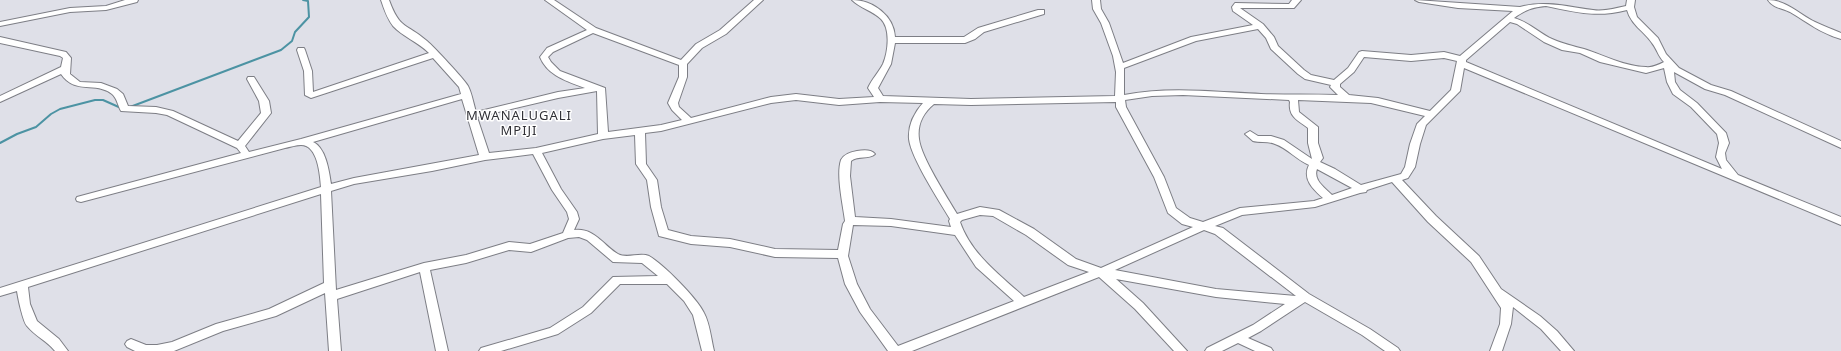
<svg xmlns="http://www.w3.org/2000/svg" width="1841" height="351" viewBox="0 0 1841 351" font-family="'Noto Sans',sans-serif">
	<style>
		.lines { fill: none; stroke-linecap: round; stroke-linejoin: round }
		.stream { stroke: #4c93a3; stroke-width: 2 }
		.minor-casing { stroke: #7d7e85; stroke-width: 2 }
		.minor { fill: #fff; fill-rule: evenodd }
		.labels { text-anchor: middle; dominant-baseline: central; stroke-width: 3; stroke-linejoin: round; paint-order: stroke }
		.quarter-label { font-size: 13px; letter-spacing: 1px; fill: #303036; stroke: #fff }
	</style>
	<rect width="100%" height="100%" fill="#dfe0e8"/>
	<g class="lines">
		<path class="stream" d="M 130,107 L 281,50 L 292,41 L 295,32 L 309,17 L 308,1 L 303,0
			M 0,143 L 17,134 L 36,127 L 51,114 L 60,109 L 95,100 L 103,100 L 121,108"/>
		<g class="minor-casing">
			<path id="minor" d="M 125,0 L 138,0 L 137,2 L 106,10 L 70,12 L 0,26 L 0,22 L 70,8 L 106,6 Z
				M 381,0 L 389,0 C 400,30 406,23 427,41 C 434,47 464,79 468,86 C 472,94 473,102 476,112 L 558,92 L 585,88 C 567,81 548,76 540,57 L 547,48 L 587,30 L 545,0 L 554,0 L 596,28 L 681,60 L 696,44 L 720,30 L 754,0 L 763,0 L 726,34 L 702,48 L 687,64 L 687,77 L 678,103 L 679,107 L 691,118 L 771,97 L 796,94 L 839,99 L 874,97 L 868,88 C 872,79 879,72 883,64 C 888,52 891,29 881,19 C 873,11 860,8 852,0 C 873,0 894,16 895,37 L 964,37 L 978,28 L 1038,10 L 1044,10 L 1044,14 L 984,32 L 975,39 L 965,43 L 895,43 L 891,64 L 878,88 L 883,96 L 971,99 L 1115,96 L 1116,72 L 1113,56 L 1101,23 L 1093,9 L 1092,0 L 1100,0 L 1101,9 L 1109,23 L 1123,63 L 1191,37 L 1253,25 L 1233,11 L 1232,7 L 1235,3 L 1289,4 L 1292,0 L 1301,0 L 1294,8 L 1240,8 L 1263,24 L 1274,37 L 1278,46 L 1304,70 L 1311,75 L 1334,80 L 1348,68 L 1359,52 L 1362,51 L 1411,55 L 1444,52 L 1460,56 L 1513,11 L 1458,8 L 1419,2 L 1415,0 L 1520,7 C 1545,0 1568,7 1593,10 C 1604,12 1615,8 1626,6 L 1627,0 L 1635,0 L 1634,7 L 1637,17 L 1658,38 L 1666,54 L 1679,68 L 1711,85 L 1731,91 L 1841,141 L 1841,148 L 1725,95 L 1705,89 L 1674,72 L 1675,82 L 1680,90 L 1697,103 L 1726,133 L 1729,143 L 1725,153 L 1726,160 L 1738,175 L 1841,217 L 1841,225 L 1464,68 L 1460,91 L 1426,125 L 1420,144 L 1415,167 L 1408,178 L 1402,180 L 1436,216 L 1479,256 L 1501,289 L 1540,316 L 1557,331 L 1574,351 L 1561,351 L 1541,329 L 1513,307 L 1511,324 L 1502,351 L 1490,351 L 1500,324 L 1501,308 L 1471,262 L 1428,222 L 1392,182 L 1367,190 L 1366,192 L 1360,193 L 1315,207 L 1242,215 L 1215,226 L 1223,228 L 1309,294 L 1370,329 L 1398,348 L 1400,351 L 1385,351 L 1362,335 L 1305,302 L 1261,331 L 1248,338 L 1271,348 L 1273,351 L 1255,351 L 1238,343 L 1222,351 L 1205,351 L 1207,348 L 1253,325 L 1285,304 L 1216,297 L 1116,279 L 1143,303 L 1187,351 L 1174,351 L 1135,309 L 1099,277 L 912,351 L 888,351 L 860,312 L 845,284 L 838,258 L 775,257 L 730,247 L 691,244 L 659,236 L 651,207 L 647,180 L 636,164 L 635,135 L 603,139 L 542,153 L 561,189 L 577,212 L 579,219 L 574,230 C 594,227 604,246 618,254 C 627,259 640,252 649,256 C 663,264 697,298 704,313 C 710,324 711,339 714,351 L 702,351 L 693,315 L 684,301 L 667,284 L 620,284 L 591,313 L 558,334 L 501,351 L 479,351 L 481,348 L 550,328 L 583,307 L 613,277 L 658,276 L 642,263 L 613,262 L 587,240 L 579,237 L 568,238 L 531,252 L 509,250 L 466,263 L 430,270 L 448,351 L 436,351 L 420,272 L 337,299 L 341,351 L 329,351 L 325,293 L 276,316 L 223,331 L 174,351 L 135,351 L 127,347 L 125,344 L 127,341 L 131,339 L 146,345 L 157,345 L 172,342 L 216,324 L 269,309 L 324,283 L 321,194 L 28,287 L 30,304 L 37,321 L 59,339 L 68,351 L 55,351 C 47,341 35,336 27,326 C 23,322 18,298 17,291 L 0,296 L 0,288 L 321,187 C 320,175 318,145 301,145 C 296,145 290,147 285,148 L 81,202 L 77,201 L 76,199 L 77,197 L 241,153 L 237,148 L 167,115 L 156,113 L 121,111 C 118,106 117,98 112,94 C 96,81 75,95 61,74 L 0,102 L 0,96 L 61,67 L 63,58 L 60,56 L 0,43 L 0,37 L 66,52 L 71,58 L 70,74 L 80,82 L 101,83 L 117,89 L 123,94 L 128,106 L 156,107 L 173,111 L 238,141 L 261,113 L 259,101 L 247,79 L 248,77 L 254,77 L 269,101 L 271,113 L 245,146 L 249,152 L 301,139 L 461,94 L 459,87 L 433,58 L 314,97 L 311,98 L 305,95 L 304,71 L 297,50 L 298,48 L 304,48 L 305,50 L 312,71 L 313,92 L 429,53 C 418,42 402,36 393,26 C 387,18 384,9 381,0 ZM 1546,6 C 1576,12 1596,18 1627,10 C 1631,25 1644,31 1652,43 C 1657,49 1658,56 1664,62 C 1658,65 1652,68 1646,67 C 1626,67 1603,55 1584,49 C 1573,46 1563,44 1552,39 C 1539,33 1529,22 1514,18 C 1525,10 1533,7 1546,6 ZM 1510,22 L 1517,24 L 1544,42 L 1562,50 L 1580,53 L 1600,62 L 1646,73 L 1664,68 L 1667,82 L 1673,94 L 1691,107 L 1717,134 L 1719,143 L 1716,157 L 1722,169 L 1466,62 L 1466,60 ZM 1258,29 L 1266,38 L 1271,49 L 1298,74 L 1305,79 L 1331,85 L 1330,87 L 1338,95 C 1312,94 1287,95 1261,94 C 1215,92 1170,86 1124,95 L 1124,68 L 1196,41 ZM 593,33 L 679,65 L 679,77 L 668,103 L 672,110 L 682,120 L 661,125 L 608,132 L 605,88 L 560,71 L 551,62 L 548,57 L 553,52 ZM 1364,57 L 1411,61 L 1444,58 L 1457,61 L 1451,90 L 1430,111 L 1378,98 L 1349,95 L 1340,87 L 1340,84 L 1354,72 ZM 597,91 L 598,134 L 536,148 L 489,153 L 477,117 L 558,98 ZM 1183,95 L 1289,100 L 1290,102 C 1288,117 1298,120 1308,128 L 1308,143 L 1312,159 L 1284,140 L 1271,136 L 1258,136 L 1250,131 L 1245,134 L 1253,141 C 1260,143 1268,141 1275,144 C 1287,148 1297,160 1309,165 C 1302,179 1313,189 1323,198 L 1314,201 L 1240,208 L 1203,222 L 1190,218 L 1176,208 L 1164,177 L 1126,107 L 1125,100 L 1152,96 ZM 462,99 L 479,155 L 354,178 L 331,184 C 329,171 326,148 313,142 ZM 796,100 L 839,105 L 880,102 L 923,103 C 914,113 908,126 909,139 C 911,158 940,202 950,219 L 949,221 L 951,227 L 891,219 L 855,217 L 850,176 L 851,161 C 858,155 869,160 875,154 C 871,149 863,150 857,151 C 851,152 844,154 841,160 C 836,175 843,205 845,221 L 843,224 L 838,250 L 775,249 L 730,239 L 691,236 L 668,230 L 661,207 L 657,180 L 646,164 L 645,133 L 661,131 L 771,103 ZM 1298,100 L 1371,103 L 1425,116 L 1417,124 L 1410,144 L 1405,167 L 1401,174 L 1361,185 L 1335,169 L 1320,162 L 1323,158 L 1318,143 L 1318,127 L 1299,112 ZM 1116,102 L 1116,107 L 1154,177 L 1168,213 L 1182,224 L 1193,227 L 1101,268 L 1076,259 L 1034,229 L 999,210 L 980,207 L 957,214 C 947,197 921,157 919,139 C 917,125 923,113 934,104 L 971,105 ZM 533,154 L 552,190 L 567,212 L 569,219 L 563,233 L 530,244 L 509,242 L 466,255 L 424,263 L 336,290 L 331,191 L 354,184 L 432,171 L 485,160 ZM 1317,169 L 1352,188 L 1332,195 C 1324,187 1313,180 1317,169 ZM 980,215 L 993,216 L 1026,235 L 1068,265 L 1089,272 L 1024,297 C 1000,275 971,254 960,222 L 962,220 ZM 853,225 L 891,226 L 955,235 L 976,267 L 1014,301 L 898,346 L 870,309 L 857,284 L 848,256 ZM 1204,230 L 1215,234 L 1296,296 L 1216,289 L 1115,270 Z
				M 1768,0 C 1786,0 1799,14 1815,22 C 1823,26 1832,29 1841,33 L 1841,39 C 1822,34 1807,22 1790,12 C 1782,8 1773,8 1768,0 Z"/>
		</g>
		<use href="#minor" class="minor"/>
	</g>
	<g class="labels">
		<g class="quarter-label">
			<text x="519" y="115">MWANALUGALI<tspan x="519" dy="15">MPIJI</tspan></text>
		</g>
	</g>
</svg>
